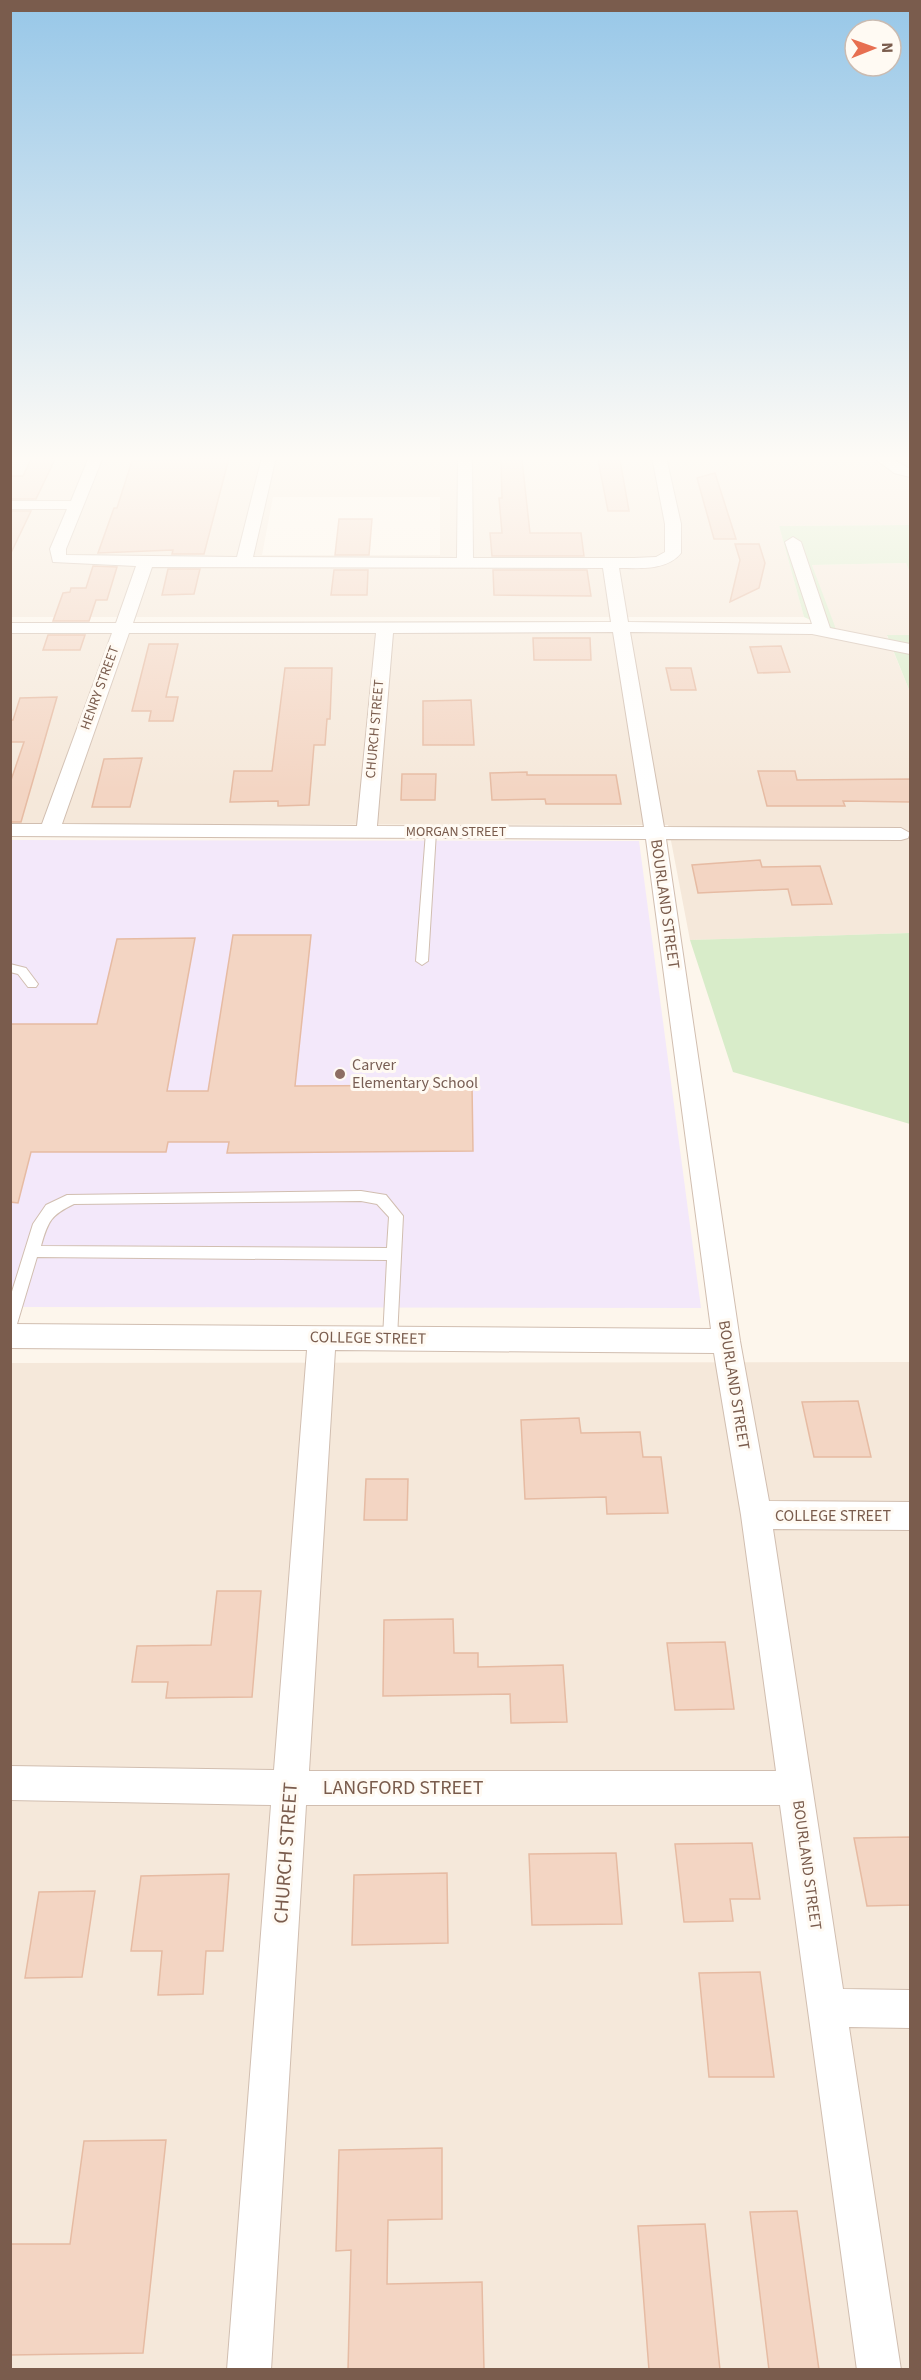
<svg xmlns="http://www.w3.org/2000/svg" width="921" height="2380" viewBox="0 0 921 2380" font-family="'Source Sans 3',sans-serif">
	<style>
		.residential { fill: #f5e8da; fill-rule: evenodd }
		.education { fill: #f3e8fa }
		.green { fill: #d8ecc9 }
		.building { fill: #f3d5c3; stroke: #e6bba3; stroke-width: 1.5 }
		.lines { fill: none; stroke-linecap: round; stroke-linejoin: round }
		.service-casing { stroke: #d1beb0; stroke-width: 2 }
		.minor-casing { stroke: #d1beb0; stroke-width: 2 }
		.service { fill: #fff; fill-rule: evenodd }
		.minor { fill: #fff; fill-rule: evenodd }
		.education-dot { fill: #8d6e63; stroke: #fffaf3; stroke-width: 2 }
		.labels { text-anchor: middle; dominant-baseline: central; stroke-width: 6; stroke-linejoin: round; paint-order: stroke }
		.far-street-label { font-size: 14px; fill: #7a5c4d; stroke: #fffaf3 }
		.street-label { font-size: 16px; fill: #7a5c4d; stroke: #fffaf3 }
		.education-label { font-size: 16px; fill: #785e54; stroke: #fffaf3; text-anchor: start }
		.near-street-label { font-size: 20px; fill: #7a5c4d; stroke: #fffaf3 }
	</style>
	<rect width="100%" height="100%" fill="#fdf6ec"/>
	<path class="residential" d="M 10,457 L 910,457 L 910,525 L 779,526 L 804,617 L 11,617 ZM 273,497 L 440,497 L 440,555 L 262,555 Z
		M 906,563 L 910,573 L 910,635 L 887,636 L 910,692 L 910,933 L 690,940 L 668,825 L 11,824 L 11,633 L 836,632 L 812,565 Z
		M 910,1362 L 910,2369 L 11,2369 L 10,1363 Z"/>
	<path class="education" d="M 11,840 L 639,841 L 701,1308 L 11,1307 Z"/>
	<path class="green" d="M 910,525 L 910,573 L 906,563 L 812,565 L 837,632 L 804,617 L 779,526 Z
		M 887,635 L 910,635 L 910,692 Z
		M 910,933 L 910,1124 L 733,1072 L 690,940 Z"/>
	<path class="building" d="M 32,457 L 56,457 L 36,499 L 10,499 L 10,476 L 23,476 Z
		M 229,458 L 204,554 L 172,554 L 173,550 L 98,553 L 114,508 L 117,508 L 132,461 Z
		M 501,460 L 522,460 L 530,533 L 581,533 L 584,556 L 492,556 L 490,533 L 502,533 L 499,498 L 502,498 Z
		M 598,460 L 620,460 L 629,511 L 608,511 Z
		M 715,473 L 736,539 L 714,539 L 697,478 Z
		M 10,511 L 31,511 L 10,555 Z
		M 339,519 L 372,519 L 369,555 L 335,555 Z
		M 735,544 L 759,544 L 765,563 L 759,588 L 730,602 L 740,560 Z
		M 93,566 L 117,567 L 107,600 L 96,600 L 89,621 L 53,621 L 63,593 L 70,592 L 71,588 L 86,588 Z
		M 168,569 L 200,569 L 194,594 L 162,595 Z
		M 334,570 L 368,570 L 367,595 L 331,595 Z
		M 493,570 L 587,570 L 591,596 L 494,595 Z
		M 48,635 L 85,635 L 80,650 L 43,650 Z
		M 533,638 L 590,638 L 591,660 L 534,660 Z
		M 149,644 L 178,644 L 166,697 L 178,697 L 173,721 L 149,721 L 151,711 L 132,711 Z
		M 781,646 L 790,672 L 758,673 L 750,647 Z
		M 285,668 L 332,668 L 330,719 L 327,719 L 325,745 L 314,745 L 309,805 L 278,806 L 278,801 L 230,802 L 234,771 L 272,771 Z
		M 666,668 L 691,668 L 696,690 L 671,690 Z
		M 57,697 L 21,822 L 10,822 L 10,783 L 24,742 L 10,742 L 10,720 L 13,720 L 20,698 Z
		M 471,700 L 474,745 L 423,745 L 423,701 Z
		M 142,758 L 130,807 L 92,807 L 104,759 Z
		M 758,771 L 795,771 L 797,780 L 910,779 L 910,802 L 843,801 L 845,806 L 767,806 Z
		M 527,772 L 527,775 L 616,775 L 621,804 L 546,804 L 545,799 L 492,800 L 490,773 Z
		M 402,774 L 436,774 L 435,800 L 401,800 Z
		M 760,860 L 762,867 L 820,866 L 832,904 L 792,905 L 788,889 L 698,893 L 692,865 Z
		M 233,935 L 311,935 L 295,1086 L 472,1085 L 473,1151 L 227,1153 L 229,1142 L 168,1142 L 166,1152 L 31,1152 L 18,1203 L 10,1202 L 10,1024 L 97,1024 L 117,939 L 195,938 L 167,1091 L 208,1091 Z
		M 858,1401 L 871,1457 L 814,1457 L 802,1402 Z
		M 579,1418 L 581,1433 L 640,1432 L 643,1457 L 661,1457 L 668,1513 L 607,1514 L 606,1497 L 525,1499 L 521,1420 Z
		M 366,1479 L 408,1479 L 407,1520 L 364,1520 Z
		M 217,1591 L 261,1591 L 252,1697 L 166,1698 L 168,1682 L 132,1682 L 137,1646 L 211,1645 Z
		M 453,1619 L 454,1653 L 478,1653 L 478,1667 L 563,1665 L 567,1722 L 511,1723 L 510,1694 L 383,1696 L 384,1620 Z
		M 725,1642 L 734,1709 L 675,1710 L 667,1643 Z
		M 910,1837 L 910,1905 L 867,1906 L 854,1838 Z
		M 752,1843 L 760,1899 L 730,1899 L 733,1921 L 684,1922 L 675,1844 Z
		M 616,1853 L 622,1924 L 532,1925 L 529,1854 Z
		M 447,1873 L 448,1943 L 352,1945 L 354,1875 Z
		M 229,1874 L 223,1951 L 206,1951 L 203,1994 L 158,1995 L 162,1951 L 131,1951 L 141,1876 Z
		M 95,1891 L 82,1977 L 25,1978 L 39,1892 Z
		M 760,1972 L 774,2077 L 709,2077 L 699,1973 Z
		M 166,2140 L 143,2353 L 10,2355 L 10,2244 L 70,2244 L 84,2141 Z
		M 442,2148 L 442,2219 L 388,2220 L 387,2284 L 482,2282 L 484,2370 L 348,2370 L 351,2250 L 336,2251 L 339,2150 Z
		M 797,2211 L 819,2370 L 769,2370 L 750,2212 Z
		M 705,2224 L 720,2370 L 649,2370 L 638,2226 Z"/>
	<g class="lines">
		<g class="service-casing">
			<path id="service" d="M 431,829 L 436,832 L 428,961 L 422,965 L 416,961 L 426,832 Z
				M 10,964 L 26,968 L 38,984 L 36,987 L 28,987 L 18,974 L 10,972 Z
				M 361,1191 L 386,1195 L 403,1216 L 397,1338 L 395,1342 L 390,1344 L 385,1342 L 383,1338 L 387,1260 L 37,1257 L 17,1324 L 15,1328 L 10,1330 L 10,1298 L 33,1224 L 46,1205 L 67,1195 ZM 361,1201 L 377,1204 L 389,1217 L 387,1248 L 41,1246 C 48,1221 51,1215 74,1204 Z"/>
		</g>
		<g class="minor-casing">
			<path id="minor" d="M 89,457 L 103,457 L 66,549 L 66,555 L 237,557 L 262,457 L 276,457 L 253,557 L 457,558 L 458,457 L 472,457 L 473,558 L 634,558 L 656,557 L 665,552 L 665,524 L 652,457 L 666,457 L 681,524 L 681,553 C 667,571 639,568 619,568 L 628,622 L 812,624 L 785,542 L 793,537 L 801,542 L 830,628 L 910,644 L 910,654 L 812,634 L 630,632 L 664,827 L 901,828 L 910,833 L 908,838 L 901,840 L 666,839 L 740,1341 L 769,1501 L 910,1502 L 910,1530 L 773,1529 L 843,1989 L 910,1990 L 910,2028 L 849,2027 L 901,2370 L 857,2370 L 780,1805 L 306,1805 L 271,2370 L 227,2370 L 271,1805 L 10,1800 L 10,1766 L 274,1770 L 307,1350 L 10,1348 L 10,1324 L 711,1329 L 646,839 L 10,836 L 10,824 L 42,824 L 112,633 L 10,633 L 10,623 L 116,623 L 136,566 L 53,562 L 50,549 L 67,509 L 10,509 L 10,501 L 71,501 ZM 152,567 L 603,568 L 611,622 L 133,623 ZM 613,632 L 644,827 L 377,826 L 393,633 ZM 129,633 L 376,633 L 357,826 L 62,824 ZM 335,1350 L 714,1353 L 741,1515 L 776,1771 L 309,1771 Z
				M 873,457 L 889,457 L 910,469 L 910,477 L 894,473 Z"/>
		</g>
		<use href="#service" class="service"/>
		<use href="#minor" class="minor"/>
	</g>
	<linearGradient id="sky" x2="0" y2="1"><stop stop-color="#97c7e8"/><stop offset="0.58" stop-color="#fefbf6"/><stop offset="1" stop-color="#fefbf6" stop-opacity="0"/></linearGradient>
	<rect width="921" height="790" fill="url(#sky)"/>
	<circle class="education-dot" cx="340" cy="1074" r="6"/>
	<g class="labels">
		<g class="far-street-label">
			<text transform="translate(100 688) rotate(-70)">HENRY STREET</text>
			<text transform="translate(375 729) rotate(-85)">CHURCH STREET</text>
			<text x="456" y="832">MORGAN STREET</text>
		</g>
		<g class="street-label">
			<text transform="translate(665 904) rotate(82)">BOURLAND STREET</text>
			<text transform="translate(368 1338) rotate(1)">COLLEGE STREET</text>
			<text transform="translate(734 1385) rotate(81)">BOURLAND STREET</text>
			<text x="833" y="1516">COLLEGE STREET</text>
			<text transform="translate(807 1865) rotate(82)">BOURLAND STREET</text>
		</g>
		<g class="education-label">
			<text x="352" y="1065">Carver<tspan x="352" dy="18">Elementary School</tspan></text>
		</g>
		<g class="near-street-label">
			<text x="403" y="1788">LANGFORD STREET</text>
			<text transform="translate(286 1853) rotate(-86)">CHURCH STREET</text>
		</g>
	</g>
	<rect width="921" height="2380" fill="none" stroke="#7a5c4d" stroke-width="24"/>
	<g transform="translate(873 48) rotate(89)"><circle r="28" fill="#fffaf3" stroke="#cabbb1" stroke-width="1.5"/>
	<path d="M0-4.5L10 22L0 15L-10 22Z" fill="#e76f51"/>
	<text y="-9" font-size="16" font-weight="bold" text-anchor="middle" fill="#7a5c4d">N</text>
	</g>
</svg>
